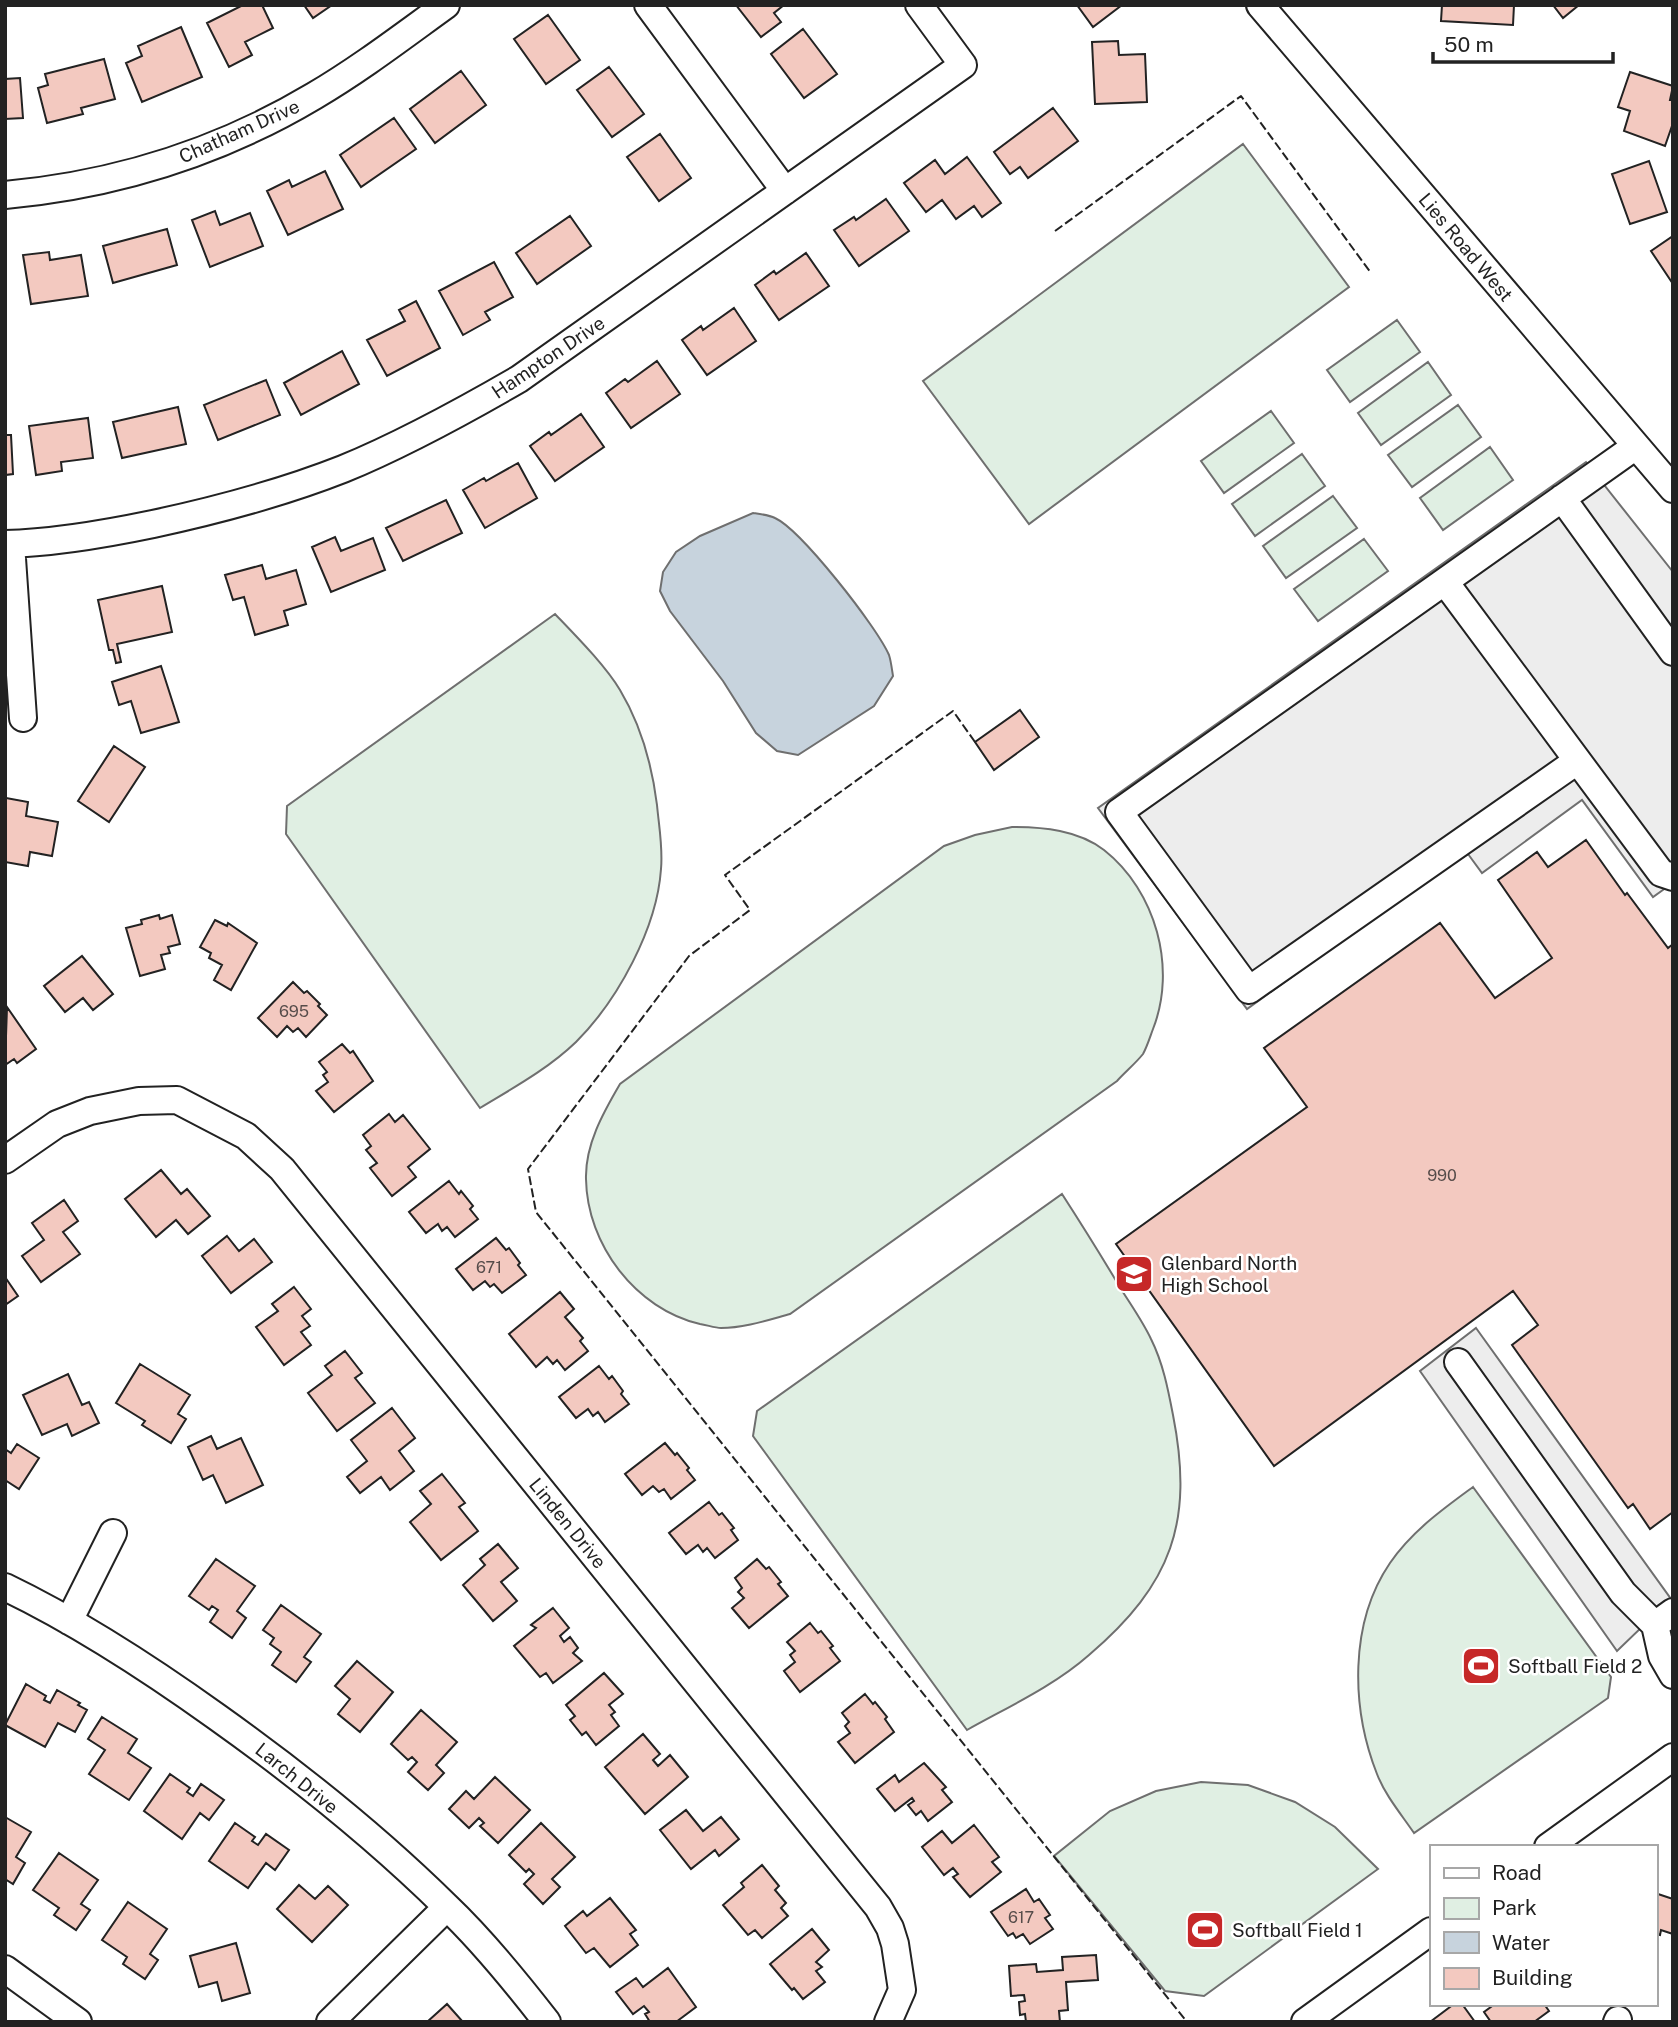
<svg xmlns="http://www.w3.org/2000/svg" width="1678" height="2027" viewBox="0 0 1678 2027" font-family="'Public Sans',sans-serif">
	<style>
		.green { fill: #e0efe3; stroke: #6f6f6f; stroke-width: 2 }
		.parking { fill: #ededed; stroke: #6f6f6f; stroke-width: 2 }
		.water { fill: #c7d3dd; stroke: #6f6f6f; stroke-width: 2 }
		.building { fill: #f3c9c0; stroke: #222; stroke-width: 2 }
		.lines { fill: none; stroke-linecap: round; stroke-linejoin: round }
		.minor-casing { stroke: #222; stroke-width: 30 }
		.minor { stroke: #fff; stroke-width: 26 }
		.fence { stroke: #222; stroke-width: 2; stroke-dasharray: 9 3.5; stroke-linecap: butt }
		.labels { text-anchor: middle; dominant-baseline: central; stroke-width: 5; stroke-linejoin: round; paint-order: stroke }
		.number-label { font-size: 16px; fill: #564c4a }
		.street-label { font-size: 19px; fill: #222; stroke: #fff }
		.poi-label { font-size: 19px; fill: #222; stroke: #fff; text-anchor: start }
	</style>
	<rect width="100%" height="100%" fill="#fff"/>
	<path class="green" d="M 1243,144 L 1349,287 L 1029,524 L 923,381 Z
		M 1397,320 L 1420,352 L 1350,402 L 1327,370 Z
		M 1428,362 L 1451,395 L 1381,445 L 1358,413 Z
		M 1458,405 L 1481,437 L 1412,487 L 1388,455 Z
		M 1271,411 L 1294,443 L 1224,493 L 1201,461 Z
		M 1490,447 L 1513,480 L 1443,530 L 1420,498 Z
		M 1302,454 L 1325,486 L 1255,536 L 1232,504 Z
		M 1333,496 L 1357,528 L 1286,578 L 1263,546 Z
		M 1364,539 L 1388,571 L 1318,621 L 1294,589 Z
		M 555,614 C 575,635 605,665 620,690 C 641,725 652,765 657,805 C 659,827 663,847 661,869 C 657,928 618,1000 576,1042 C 548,1069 513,1088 480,1108 L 286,834 L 287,806 Z
		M 1012,827 C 1043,827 1078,830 1104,850 C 1156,891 1177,968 1153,1029 C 1150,1037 1147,1047 1143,1054 C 1135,1064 1125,1072 1117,1081 L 790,1314 C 768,1320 744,1328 721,1328 C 715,1328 707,1325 700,1324 C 636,1309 587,1245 586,1179 C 585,1145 603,1113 620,1084 L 944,846 L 975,835 Z
		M 1062,1194 C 1082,1225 1102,1257 1121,1289 C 1131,1305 1143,1322 1151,1339 C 1163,1363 1168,1389 1173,1415 C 1194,1522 1172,1584 1089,1655 C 1054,1686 1008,1707 967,1730 L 753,1436 L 757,1411 Z
		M 1473,1487 L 1611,1677 L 1608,1698 L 1414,1833 C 1401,1814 1385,1795 1377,1774 C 1351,1708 1349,1623 1390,1563 C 1412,1531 1443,1509 1473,1487 Z
		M 1201,1782 L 1248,1785 L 1295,1802 L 1335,1827 L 1378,1869 L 1204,1996 L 1165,1991 L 1054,1856 L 1110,1811 L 1156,1791 Z"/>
	<path class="parking" d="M 1586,462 L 1673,572 L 1673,889 L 1667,887 L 1653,897 L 1582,800 L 1482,873 L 1468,854 L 1416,888 L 1247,1009 L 1098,808 Z
		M 1476,1328 L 1671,1599 L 1617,1651 L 1420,1371 Z"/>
	<path class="water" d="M 753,513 C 760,514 769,515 775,518 C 801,530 877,627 889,655 C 891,661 892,670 893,676 L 874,706 L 798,755 L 777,751 L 756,733 L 723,681 L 670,611 L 660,591 L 663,572 L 676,552 L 700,536 Z"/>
	<path class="building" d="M 243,5 L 262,5 L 273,28 L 245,42 L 252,55 L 229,67 L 207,23 Z
		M 304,5 L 332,5 L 313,18 Z
		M 736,5 L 784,5 L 774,13 L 781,22 L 761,37 Z
		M 1077,5 L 1122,5 L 1093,27 Z
		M 1442,5 L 1514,5 L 1513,25 L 1441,21 Z
		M 1553,5 L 1579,5 L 1563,18 Z
		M 548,15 L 580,60 L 546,84 L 514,39 Z
		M 181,27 L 202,77 L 142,102 L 126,63 L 142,56 L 138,46 Z
		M 803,29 L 837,74 L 804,98 L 771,54 Z
		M 1118,41 L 1119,55 L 1145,54 L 1147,102 L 1095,104 L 1092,42 Z
		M 104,59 L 115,99 L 81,108 L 83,114 L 47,123 L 38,88 L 48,85 L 45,74 Z
		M 609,67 L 644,114 L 612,137 L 577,90 Z
		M 461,71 L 486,105 L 435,143 L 410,109 Z
		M 1630,72 L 1673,86 L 1670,100 L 1673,100 L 1673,123 L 1665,146 L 1624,131 L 1630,111 L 1618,107 Z
		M 20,78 L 23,118 L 5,119 L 5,79 Z
		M 1053,108 L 1078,141 L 1028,178 L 1020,167 L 1010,174 L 994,152 Z
		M 394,118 L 416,149 L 361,187 L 340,155 Z
		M 660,134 L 691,178 L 659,201 L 627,157 Z
		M 967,157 L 1001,203 L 982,217 L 974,206 L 956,219 L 942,200 L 926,212 L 904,183 L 935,160 L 945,174 Z
		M 1649,161 L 1667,212 L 1630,224 L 1612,174 Z
		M 325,171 L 343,209 L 288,235 L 267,191 L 289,180 L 292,187 Z
		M 886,199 L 909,231 L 859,266 L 834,230 L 854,217 L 856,220 Z
		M 215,211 L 220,225 L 250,213 L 263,246 L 210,267 L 192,220 Z
		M 570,216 L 591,246 L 537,284 L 516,253 Z
		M 167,229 L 177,265 L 113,283 L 103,246 Z
		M 1673,236 L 1673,284 L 1651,251 Z
		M 49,252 L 50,260 L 81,255 L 88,296 L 31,304 L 23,255 Z
		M 806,253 L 829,286 L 779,320 L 755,285 L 774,271 L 776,274 Z
		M 494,262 L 513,297 L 485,312 L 490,320 L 463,335 L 439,291 Z
		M 416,301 L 440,348 L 387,376 L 367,340 L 405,321 L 399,310 Z
		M 734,308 L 756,341 L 707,375 L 682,340 L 701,326 L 703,330 Z
		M 342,351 L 359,384 L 301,415 L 284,383 Z
		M 657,361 L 680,394 L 631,428 L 606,393 L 625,379 L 628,382 Z
		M 266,380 L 280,415 L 218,440 L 204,405 Z
		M 178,407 L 186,444 L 122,458 L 113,422 Z
		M 581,414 L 604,447 L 555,481 L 530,446 L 549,432 L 551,435 Z
		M 88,418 L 93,458 L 61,462 L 62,471 L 36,475 L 29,426 Z
		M 5,435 L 11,435 L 13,474 L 5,475 Z
		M 518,463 L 537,498 L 485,528 L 463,490 L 484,478 L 486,481 Z
		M 446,500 L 462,533 L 403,561 L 386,528 Z
		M 335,537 L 341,551 L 373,538 L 385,570 L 331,592 L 312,547 Z
		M 262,565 L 266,579 L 296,570 L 306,604 L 284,611 L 288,625 L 255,635 L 244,597 L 233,600 L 225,575 Z
		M 162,586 L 172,632 L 117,644 L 121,662 L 116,663 L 113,650 L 109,650 L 98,600 Z
		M 161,666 L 179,722 L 141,733 L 131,701 L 119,705 L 112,682 Z
		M 1020,710 L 1039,737 L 994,770 L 975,742 Z
		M 114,746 L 145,767 L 109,822 L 78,801 Z
		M 6,798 L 28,802 L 26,816 L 58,822 L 52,856 L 30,852 L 28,866 L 5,862 Z
		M 1586,840 L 1625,895 L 1627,893 L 1668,948 L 1673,944 L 1673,1512 L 1650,1529 L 1633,1504 L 1628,1508 L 1512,1345 L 1538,1325 L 1513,1291 L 1274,1466 L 1116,1244 L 1307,1107 L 1264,1048 L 1440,923 L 1495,998 L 1552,958 L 1498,880 L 1537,852 L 1548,867 Z
		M 159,915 L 160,919 L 172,915 L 180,944 L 168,947 L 170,953 L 161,955 L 165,969 L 140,976 L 126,928 L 142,924 L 141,920 Z
		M 215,920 L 227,926 L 228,923 L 257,943 L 231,990 L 214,980 L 222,965 L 209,958 L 211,953 L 200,947 Z
		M 82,956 L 113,994 L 93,1010 L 83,998 L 65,1012 L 44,986 Z
		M 293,982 L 304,993 L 307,991 L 320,1004 L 318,1006 L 327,1015 L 306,1037 L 298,1028 L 293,1032 L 287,1026 L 277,1037 L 258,1018 Z
		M 7,1007 L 36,1049 L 17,1063 L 14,1059 L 5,1065 Z
		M 342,1044 L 350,1053 L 353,1051 L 373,1081 L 334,1112 L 316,1091 L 328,1082 L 323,1075 L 327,1072 L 319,1062 Z
		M 389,1114 L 395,1122 L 403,1115 L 430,1149 L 408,1167 L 416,1177 L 392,1196 L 370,1168 L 377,1163 L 366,1150 L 371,1146 L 363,1135 Z
		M 161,1170 L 181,1194 L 187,1189 L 210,1216 L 188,1234 L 176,1220 L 156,1237 L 125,1199 Z
		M 449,1181 L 459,1194 L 461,1191 L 473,1206 L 470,1209 L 478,1219 L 455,1237 L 447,1227 L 442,1231 L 438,1224 L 426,1233 L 409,1212 Z
		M 64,1200 L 78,1221 L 63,1232 L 80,1254 L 41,1282 L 22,1256 L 44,1240 L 32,1223 Z
		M 227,1236 L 239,1251 L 254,1239 L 272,1262 L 231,1293 L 202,1256 Z
		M 496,1238 L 506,1250 L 509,1248 L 520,1263 L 518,1265 L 526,1275 L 502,1293 L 494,1284 L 490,1287 L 485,1281 L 473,1290 L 456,1269 Z
		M 5,1277 L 18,1296 L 5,1305 Z
		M 294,1287 L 311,1309 L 302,1316 L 310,1326 L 301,1332 L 311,1345 L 284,1365 L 256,1327 L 278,1311 L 272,1304 Z
		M 560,1292 L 574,1309 L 565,1317 L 583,1338 L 580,1341 L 588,1351 L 565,1370 L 557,1360 L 553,1364 L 547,1357 L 536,1367 L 509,1334 Z
		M 345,1351 L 362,1373 L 355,1378 L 375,1403 L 337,1431 L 308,1393 L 332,1375 L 325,1366 Z
		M 140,1364 L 190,1395 L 178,1414 L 186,1419 L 171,1443 L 142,1425 L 145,1421 L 116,1403 Z
		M 599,1366 L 609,1379 L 612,1376 L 623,1391 L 621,1394 L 629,1404 L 605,1422 L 598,1412 L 593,1416 L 588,1409 L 576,1418 L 559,1397 Z
		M 68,1374 L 82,1405 L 89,1402 L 99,1423 L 72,1436 L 67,1424 L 42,1435 L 23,1395 Z
		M 392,1408 L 415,1438 L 399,1451 L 414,1471 L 390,1490 L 381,1477 L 360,1493 L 347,1477 L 367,1461 L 351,1440 Z
		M 211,1436 L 217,1449 L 241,1438 L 263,1485 L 226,1503 L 213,1475 L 203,1480 L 188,1447 Z
		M 665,1443 L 675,1455 L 677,1453 L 689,1468 L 687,1470 L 695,1480 L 671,1499 L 664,1489 L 659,1492 L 653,1486 L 642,1495 L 625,1474 Z
		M 17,1444 L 39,1458 L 19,1489 L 5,1480 L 5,1449 L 11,1453 Z
		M 442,1474 L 465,1503 L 459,1507 L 478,1531 L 441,1560 L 410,1522 L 431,1504 L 420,1491 Z
		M 709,1502 L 719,1515 L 722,1513 L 734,1528 L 731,1530 L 738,1540 L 715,1558 L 707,1548 L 703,1552 L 698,1545 L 686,1554 L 669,1533 Z
		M 498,1544 L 518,1568 L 501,1582 L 517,1601 L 493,1621 L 463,1585 L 485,1565 L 480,1559 Z
		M 216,1559 L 255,1586 L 237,1611 L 246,1618 L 232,1638 L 210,1622 L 218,1610 L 212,1606 L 209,1610 L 189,1596 Z
		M 757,1559 L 766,1569 L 769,1567 L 781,1582 L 778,1584 L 788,1596 L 749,1628 L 732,1608 L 744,1598 L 738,1592 L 742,1588 L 735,1578 Z
		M 281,1605 L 321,1634 L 304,1657 L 311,1662 L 296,1682 L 272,1665 L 281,1652 L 270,1644 L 274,1638 L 263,1630 Z
		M 553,1608 L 569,1628 L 560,1636 L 564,1642 L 570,1637 L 578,1648 L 573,1653 L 582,1661 L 553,1683 L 546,1673 L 540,1677 L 514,1646 L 536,1628 L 531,1625 Z
		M 810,1623 L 818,1633 L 821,1631 L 833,1646 L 830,1648 L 840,1661 L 800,1692 L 784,1671 L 795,1662 L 790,1655 L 795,1651 L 787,1642 Z
		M 357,1661 L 393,1692 L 360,1732 L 338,1714 L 350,1699 L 335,1686 Z
		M 604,1673 L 623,1694 L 609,1705 L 615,1712 L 611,1715 L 619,1726 L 596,1745 L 586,1732 L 582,1735 L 570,1720 L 575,1716 L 566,1705 Z
		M 26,1684 L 46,1696 L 44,1700 L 50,1703 L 57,1690 L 80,1703 L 78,1705 L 87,1710 L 75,1732 L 58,1723 L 45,1747 L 5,1725 Z
		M 865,1694 L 873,1704 L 875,1702 L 887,1717 L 885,1719 L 894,1732 L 855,1763 L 838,1742 L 850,1733 L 845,1726 L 849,1722 L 842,1713 Z
		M 421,1710 L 457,1742 L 436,1765 L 444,1773 L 428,1790 L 408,1772 L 417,1762 L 412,1757 L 408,1760 L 391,1744 Z
		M 102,1717 L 137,1739 L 128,1753 L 151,1768 L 129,1800 L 89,1774 L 105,1750 L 88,1739 Z
		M 643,1734 L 660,1754 L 653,1760 L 658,1766 L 670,1755 L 688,1777 L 645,1814 L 605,1767 Z
		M 924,1763 L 946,1787 L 942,1790 L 952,1802 L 928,1821 L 921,1811 L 916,1815 L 908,1805 L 914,1801 L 912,1798 L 895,1811 L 877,1789 L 895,1775 L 899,1782 Z
		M 170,1774 L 190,1788 L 187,1792 L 193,1796 L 201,1784 L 224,1800 L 209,1820 L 200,1813 L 182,1839 L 144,1811 Z
		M 495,1777 L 530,1810 L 498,1843 L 480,1826 L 484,1823 L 479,1818 L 469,1828 L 449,1809 L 466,1791 L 474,1799 Z
		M 686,1810 L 703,1831 L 721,1817 L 739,1839 L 719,1856 L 715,1850 L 691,1869 L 660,1830 Z
		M 5,1817 L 31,1832 L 16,1857 L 25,1863 L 13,1884 L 5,1879 Z
		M 235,1823 L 255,1837 L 252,1841 L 258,1845 L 266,1834 L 289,1850 L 275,1870 L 266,1863 L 248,1888 L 209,1861 Z
		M 541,1823 L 575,1857 L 552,1879 L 560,1887 L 543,1904 L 524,1884 L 534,1874 L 529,1869 L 526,1872 L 509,1855 Z
		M 974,1825 L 999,1857 L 992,1862 L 1001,1872 L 970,1897 L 953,1877 L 958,1874 L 953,1868 L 944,1875 L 922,1847 L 942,1831 L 952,1843 Z
		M 59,1853 L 98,1880 L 81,1904 L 90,1910 L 76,1930 L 54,1915 L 59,1908 L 33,1890 Z
		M 762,1865 L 779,1886 L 775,1890 L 786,1903 L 781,1908 L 788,1916 L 762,1938 L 755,1930 L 748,1935 L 723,1905 L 744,1887 L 741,1883 Z
		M 299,1885 L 315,1899 L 328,1886 L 348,1905 L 312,1942 L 277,1909 Z
		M 1026,1889 L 1034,1902 L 1039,1899 L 1050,1915 L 1045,1918 L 1053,1929 L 1030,1944 L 1023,1934 L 1016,1938 L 1013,1933 L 1008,1936 L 991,1912 Z
		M 1655,1893 L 1673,1899 L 1673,1934 L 1661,1930 L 1660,1935 L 1655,1934 Z
		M 610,1898 L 636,1930 L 630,1934 L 638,1945 L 610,1967 L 594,1948 L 586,1953 L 565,1926 L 583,1911 L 587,1916 Z
		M 128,1902 L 167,1929 L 150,1954 L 158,1960 L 145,1979 L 123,1964 L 127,1957 L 102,1940 Z
		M 812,1929 L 829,1950 L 816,1962 L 822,1967 L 816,1971 L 825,1982 L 803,1999 L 794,1988 L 792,1990 L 770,1964 Z
		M 236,1943 L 250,1993 L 222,2001 L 217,1982 L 199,1987 L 190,1956 Z
		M 1096,1955 L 1098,1980 L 1066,1982 L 1068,2010 L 1059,2011 L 1060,2022 L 1026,2022 L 1025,2014 L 1020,2015 L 1019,2002 L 1025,2001 L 1024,1995 L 1011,1996 L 1009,1966 L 1036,1964 L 1037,1972 L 1063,1970 L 1062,1957 Z
		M 668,1968 L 696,2007 L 676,2022 L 650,2022 L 645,2014 L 649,2012 L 644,2006 L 633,2014 L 616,1992 L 636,1978 L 643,1987 Z
		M 447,2004 L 463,2022 L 427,2022 Z
		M 1454,2004 L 1462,2004 L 1475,2022 L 1430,2022 Z
		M 1495,2004 L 1544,2004 L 1549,2011 L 1534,2022 L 1491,2022 L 1484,2012 Z"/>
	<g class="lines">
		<g class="minor-casing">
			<path id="minor" d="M 648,5 L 785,191
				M 1260,5 L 1673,489
				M 5,195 C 114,185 220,152 314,96 C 360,69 403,36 446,5
				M 1562,498 L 1673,652
				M 5,544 C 55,543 105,534 153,524 C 218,510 282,493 343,469 C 404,444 462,412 519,379 L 963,65 L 919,5
				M 11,544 L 23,718
				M 1445,582 L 1661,873 L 1673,877
				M 1577,761 L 1249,990 L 1119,812 L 1636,446
				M 5,1160 L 57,1124 L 90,1111 L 139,1101 L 177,1100 L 246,1136 L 282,1169 L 878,1907 L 890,1928 L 895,1944 L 902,1990 L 888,2022
				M 1458,1362 L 1623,1593 L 1655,1625
				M 5,1587 C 80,1623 150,1669 217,1717 C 297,1774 376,1837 446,1906 C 483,1941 516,1982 547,2022
				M 1673,1612 L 1655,1625 L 1662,1656 L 1673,1675
				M 69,1621 L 113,1533
				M 1548,1847 L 1673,1757
				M 5,1969 L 78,2022
				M 330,2022 L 447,1907
				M 1305,2022 L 1431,1931
				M 1617,2022 L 1618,2020"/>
		</g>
		<use href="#minor" class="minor"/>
		<path class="fence" d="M 1055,231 L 1241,96 L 1371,273
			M 975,742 L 953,711 L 725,875 L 750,910 L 689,956 L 528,1169 L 536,1212 L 1187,2022"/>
	</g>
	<defs>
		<g id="school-square" transform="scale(2.0125)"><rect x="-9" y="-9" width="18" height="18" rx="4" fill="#c62828" stroke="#fff"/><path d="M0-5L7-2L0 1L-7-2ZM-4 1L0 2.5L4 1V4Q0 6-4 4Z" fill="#fff"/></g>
		<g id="stadium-square" transform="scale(2.0125)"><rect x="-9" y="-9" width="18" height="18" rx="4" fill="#c62828" stroke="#fff"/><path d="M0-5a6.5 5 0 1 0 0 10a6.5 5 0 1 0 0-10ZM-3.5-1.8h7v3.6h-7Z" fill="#fff"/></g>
	</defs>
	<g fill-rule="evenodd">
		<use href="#school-square" x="1134" y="1274"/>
		<use href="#stadium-square" x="1481" y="1666"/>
		<use href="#stadium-square" x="1205" y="1930"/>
	</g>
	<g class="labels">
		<g class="number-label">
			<text x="294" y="1011">695</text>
			<text x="1442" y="1175">990</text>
			<text x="489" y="1267">671</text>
			<text x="1021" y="1917">617</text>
		</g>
		<g class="street-label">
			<text transform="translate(239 131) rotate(-24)">Chatham Drive</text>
			<text transform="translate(1466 247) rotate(50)">Lies Road West</text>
			<text transform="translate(548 357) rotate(-34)">Hampton Drive</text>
			<text transform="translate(568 1523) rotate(51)">Linden Drive</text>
			<text transform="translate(297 1778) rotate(39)">Larch Drive</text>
		</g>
		<g class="poi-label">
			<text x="1161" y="1263">Glenbard North<tspan x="1161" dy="22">High School</tspan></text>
			<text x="1508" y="1666">Softball Field 2</text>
			<text x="1232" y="1930">Softball Field 1</text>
		</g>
	</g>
	<rect width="1678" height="2027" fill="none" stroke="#222222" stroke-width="14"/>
	<rect x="1430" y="1845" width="228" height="161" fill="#ffffff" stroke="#a7a7a7" stroke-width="2"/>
	<rect x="1444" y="1868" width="35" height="10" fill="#ffffff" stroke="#a7a7a7" stroke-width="2"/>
	<text x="1492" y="1880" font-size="21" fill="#222222">Road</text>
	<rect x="1444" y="1898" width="35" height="21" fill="#e0efe3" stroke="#a7a7a7" stroke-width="2"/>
	<text x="1492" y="1915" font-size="21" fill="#222222">Park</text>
	<rect x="1444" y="1932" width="35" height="21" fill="#c7d3dd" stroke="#a7a7a7" stroke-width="2"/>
	<text x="1492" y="1950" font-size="21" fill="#222222">Water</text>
	<rect x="1444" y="1968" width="35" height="21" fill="#f3c9c0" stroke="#a7a7a7" stroke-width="2"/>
	<text x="1492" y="1985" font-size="21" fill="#222222">Building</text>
	<path d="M1433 52v10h180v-10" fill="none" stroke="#222222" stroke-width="3.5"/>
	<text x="1444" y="52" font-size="21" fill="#222222" stroke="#ffffff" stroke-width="5" paint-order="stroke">50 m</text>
</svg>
